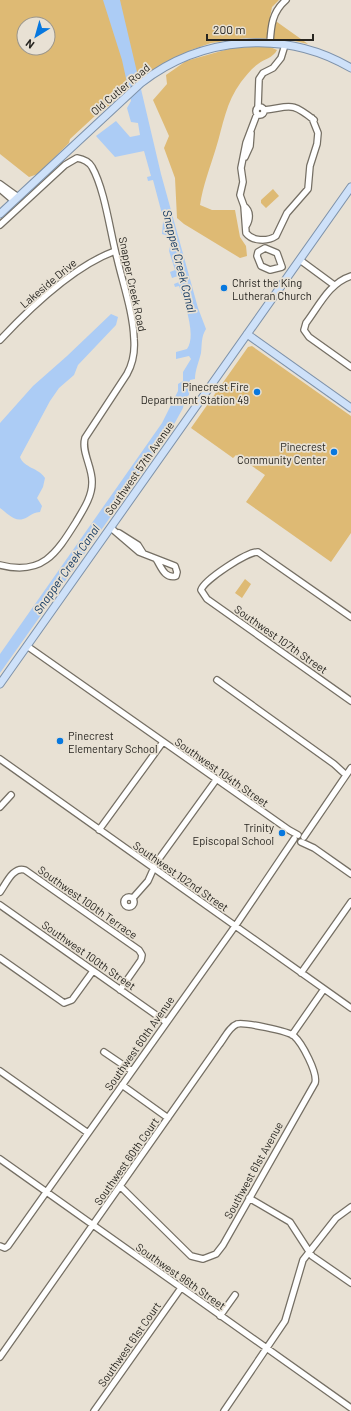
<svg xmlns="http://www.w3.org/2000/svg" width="351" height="1411" viewBox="0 0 351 1411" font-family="Barlow,sans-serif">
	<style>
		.green { fill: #deba74; fill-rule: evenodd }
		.water { fill: #acccf5 }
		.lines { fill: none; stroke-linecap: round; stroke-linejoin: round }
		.minor-casing { stroke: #756f64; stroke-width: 8 }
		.major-casing { stroke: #7e92aa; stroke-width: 9 }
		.minor { stroke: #fff; stroke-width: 5.5 }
		.major { stroke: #cee1f9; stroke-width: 7 }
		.poi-dot { fill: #0778df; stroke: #e8e1d4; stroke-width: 1.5 }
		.labels { text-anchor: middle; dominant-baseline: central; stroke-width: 3.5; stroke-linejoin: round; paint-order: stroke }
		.street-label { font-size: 11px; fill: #272520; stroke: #e8e1d4 }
		.poi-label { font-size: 11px; fill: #272520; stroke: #e8e1d4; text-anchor: end }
		.water-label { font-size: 12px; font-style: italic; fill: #123862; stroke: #e8e1d4 }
	</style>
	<rect width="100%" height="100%" fill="#e8e1d4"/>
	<path class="green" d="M 0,0 L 279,0 L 272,7 L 270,17 L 308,44 L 290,40 L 246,38 L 211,43 L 191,50 L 128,86 L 128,89 L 97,116 L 96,115 L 70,139 L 69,143 L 38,174 L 29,177 L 0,154 ZM 24,24 L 48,24 L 48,48 L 24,48 Z
		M 268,46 L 277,50 C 273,58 264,59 258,64 C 251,69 246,76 241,82 C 226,102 223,125 216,148 C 210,168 203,185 200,205 L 212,210 L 235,210 L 240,237 L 246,246 L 247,256 L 240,258 L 184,224 L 177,218 L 175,178 L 164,148 L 169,136 L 153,100 L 167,84 L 166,75 L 186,61 L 232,48 Z
		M 273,189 L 279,196 L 266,208 L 261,203 L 261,200 Z
		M 252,346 L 351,416 L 351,533 L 331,562 L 246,502 L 265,475 L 236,455 L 233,458 L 191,428 L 248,347 Z
		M 245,579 L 251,584 L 242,598 L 235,593 Z"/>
	<path class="water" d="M 103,0 L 120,0 L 161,174 L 198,308 L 206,329 C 201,337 202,344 201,353 C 199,362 195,370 195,379 L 190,380 L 189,395 L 185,398 L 183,408 L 167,437 L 0,673 L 0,654 L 162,423 L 178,391 L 178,384 L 183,381 L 183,372 L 191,359 L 189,356 L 176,359 L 176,352 L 187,349 C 197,335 184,302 179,286 L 175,287 L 174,284 L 179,282 L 178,276 L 172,278 L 170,272 L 175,270 L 169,251 L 171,242 L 169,236 L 162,234 L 163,222 L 167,219 L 162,214 L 153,180 L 148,181 L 147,177 L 151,176 L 144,151 L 115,157 L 96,136 L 116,121 L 130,137 L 140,135 L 138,123 L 131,122 L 127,108 L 131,101 L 122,60 Z
		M 111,314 L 118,317 L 116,325 L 78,365 L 74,375 L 59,388 L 50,401 L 20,457 C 24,468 39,468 45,478 L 43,487 L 37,498 L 42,506 L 40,512 C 30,513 30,517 23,519 C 14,522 6,512 0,508 L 0,423 L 33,386 L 67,356 Z"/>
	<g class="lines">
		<g class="minor-casing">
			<path id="minor" d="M 270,43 C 271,26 272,12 286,0
				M256 111a4 4 0 1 1 8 0a4 4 0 1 1-8 0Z
				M 258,107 L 259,79 L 263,73 L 273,68 L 281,58 L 285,45
				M 264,110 C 291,107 290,101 314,120
				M 257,114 L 246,143 L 241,168 L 243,182 L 240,195 L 244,206 L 246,233 C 252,241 267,242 276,236 L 287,213 L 308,189 L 310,166 L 317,144 L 318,133 L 312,118
				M 245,157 L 250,146 L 251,133
				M 0,184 L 18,197
				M 0,189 L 14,201
				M 244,206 C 251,211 250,220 246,226
				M 0,225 L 65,165 L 77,158 C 83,159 89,162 92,167 C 105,190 110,232 117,258 C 123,284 133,312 134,339 C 135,351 133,363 127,374 L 85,438 C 81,452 93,468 92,483 C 92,497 83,510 76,522 C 56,554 42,576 0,565
				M 265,248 L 277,253 L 282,267 L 270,270 L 261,266 L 257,256 L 258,252 Z
				M 300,260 L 334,285
				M 351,276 C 329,283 319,306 306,323 L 304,330 L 309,337 L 351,367
				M 0,340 C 30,308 74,266 115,251
				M 111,528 L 139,552 L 175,566 L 177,572 L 176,576 C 164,579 161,566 156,559
				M 119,533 L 138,545 L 143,553
				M 351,617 L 258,552 C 248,551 204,580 201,590 L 207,599 L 351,701
				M 27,646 L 289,830 L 298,835
				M 217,680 L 334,764 L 346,775
				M 0,759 L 351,1008
				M 0,807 L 11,795
				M 99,830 L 163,742
				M 304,837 L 351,768
				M 301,842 L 314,848 L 351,874
				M 0,892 C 6,884 13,866 25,870 L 139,950 L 142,955 L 141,960 L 120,990
				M124 902a5 5 0 1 1 10 0a5 5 0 1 1-10 0Z
				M 133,898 L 148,881 L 156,863 L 216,780
				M 0,905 L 166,1022
				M 0,958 L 64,1003 L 72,1000 L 93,971
				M 301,973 L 351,902
				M 292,1035 L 324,989
				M 104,1052 L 132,1071
				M 0,1071 L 88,1133
				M 122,1085 L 168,1118
				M 0,1159 L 351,1408
				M 249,1198 L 290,1222 L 312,1256 L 351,1283
				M 0,1246 L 5,1248 L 8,1246 L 238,922 L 294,839
				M 220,1316 L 235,1295
				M 0,1357 L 219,1045 C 224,1039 229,1027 237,1024 C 244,1022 288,1031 294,1036 C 302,1043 318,1073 315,1083 L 223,1245 L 216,1254 L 203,1259 L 191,1256 L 120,1186
				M 94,1411 L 181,1288
				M 224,1411 L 285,1321 L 303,1260 L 336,1218 L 351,1207"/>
		</g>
		<g class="major-casing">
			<path id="major" d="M 0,214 L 141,83 C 201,36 285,29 351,68
				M 247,334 L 351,408
				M 0,684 L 351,187"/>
		</g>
		<use href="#minor" class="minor"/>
		<use href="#major" class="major"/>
	</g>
	<g class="poi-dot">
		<circle cx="224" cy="288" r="4"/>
		<circle cx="257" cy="392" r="4"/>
		<circle cx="334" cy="452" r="4"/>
		<circle cx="60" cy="741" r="4"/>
		<circle cx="282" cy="833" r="4"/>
	</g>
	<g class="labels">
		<g class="street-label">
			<text transform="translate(120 89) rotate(-40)">Old Cutler Road</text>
			<text transform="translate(48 283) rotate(-40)">Lakeside Drive</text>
			<text transform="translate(133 284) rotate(78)">Snapper Creek Road</text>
			<text transform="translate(139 468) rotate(-55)">Southwest 57th Avenue</text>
			<text transform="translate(281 639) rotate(35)">Southwest 107th Street</text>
			<text transform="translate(222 772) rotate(35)">Southwest 104th Street</text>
			<text transform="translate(181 876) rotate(35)">Southwest 102nd Street</text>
			<text transform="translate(88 902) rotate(35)">Southwest 100th Terrace</text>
			<text transform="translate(89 955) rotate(35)">Southwest 100th Street</text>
			<text transform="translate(139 1043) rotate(-55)">Southwest 60th Avenue</text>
			<text transform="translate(126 1161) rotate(-55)">Southwest 60th Court</text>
			<text transform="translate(253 1170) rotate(-61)">Southwest 61st Avenue</text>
			<text transform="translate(181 1276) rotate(35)">Southwest 96th Street</text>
			<text transform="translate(129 1344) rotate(-55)">Southwest 61st Court</text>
		</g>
		<g class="poi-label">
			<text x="232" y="282" text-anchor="start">Christ the King<tspan x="232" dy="13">Lutheran Church</tspan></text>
			<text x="249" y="386">Pinecrest Fire<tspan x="249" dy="13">Department Station 49</tspan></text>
			<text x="326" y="446">Pinecrest<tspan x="326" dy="13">Community Center</tspan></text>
			<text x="68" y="735" text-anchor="start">Pinecrest<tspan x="68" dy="13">Elementary School</tspan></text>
			<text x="274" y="827">Trinity<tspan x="274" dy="13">Episcopal School</tspan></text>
		</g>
		<g class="water-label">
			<text transform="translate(180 261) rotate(76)">Snapper Creek Canal</text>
			<text transform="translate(66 569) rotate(-55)">Snapper Creek Canal</text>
		</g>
	</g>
	<g transform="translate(36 36) rotate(217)"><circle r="19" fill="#e8e1d4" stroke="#9b968c"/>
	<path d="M0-3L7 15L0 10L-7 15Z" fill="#0778df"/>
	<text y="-6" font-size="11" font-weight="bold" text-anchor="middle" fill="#272520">N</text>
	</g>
	<path d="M207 34v6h106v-6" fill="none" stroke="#272520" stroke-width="2"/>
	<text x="213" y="34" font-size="12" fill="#272520" stroke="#e8e1d4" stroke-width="3" paint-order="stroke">200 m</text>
</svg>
